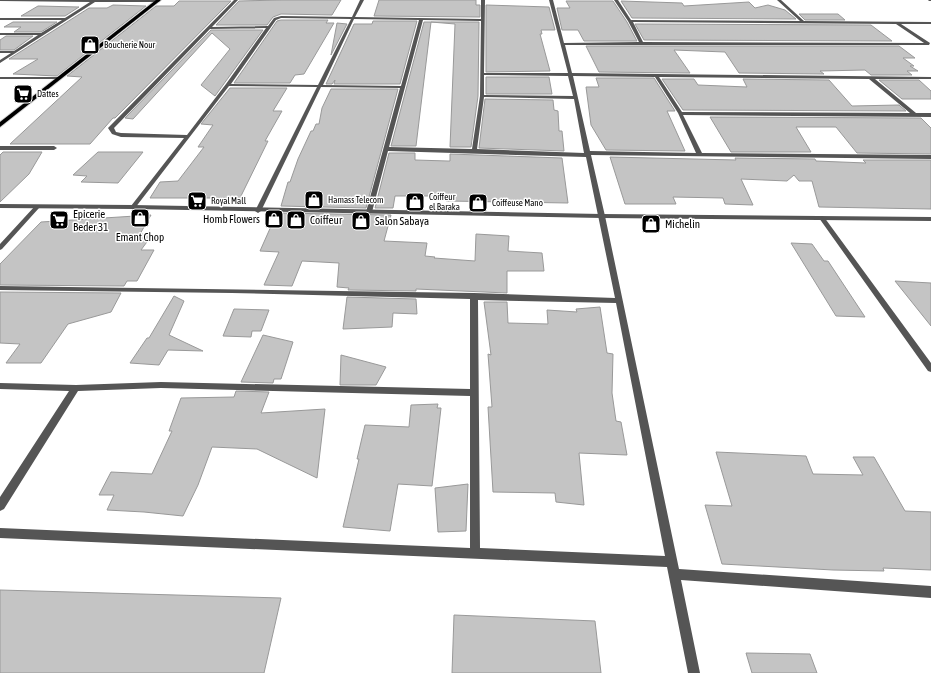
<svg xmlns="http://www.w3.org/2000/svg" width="931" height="673" viewBox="0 0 931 673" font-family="'Asap Condensed',sans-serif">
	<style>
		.building { fill: #c4c4c4; stroke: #999 }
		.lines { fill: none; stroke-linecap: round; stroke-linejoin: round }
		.primary-casing { stroke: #dbdbdb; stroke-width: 2 }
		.minor { fill: #555; fill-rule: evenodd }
		.tertiary { fill: #555; fill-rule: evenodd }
		.primary { fill: #000; fill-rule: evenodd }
		.labels { text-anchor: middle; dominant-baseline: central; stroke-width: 3; stroke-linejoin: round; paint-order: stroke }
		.far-poi-label { font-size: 9px; fill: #000; stroke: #fff; text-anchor: start }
		.poi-label { font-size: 11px; fill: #000; stroke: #fff; text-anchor: start }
	</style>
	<rect width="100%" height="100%" fill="#fff"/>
	<path class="building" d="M 281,0 L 341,0 L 332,15 L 281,14 L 273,17 L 267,25 L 216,25 L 239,1 Z
		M 379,0 L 476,0 L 476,5 L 480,5 L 480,17 L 374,16 Z
		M 179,1 L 231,1 L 115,118 L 113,118 L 90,144 L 10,144 L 82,77 L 67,76 L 156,6 L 174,6 Z
		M 566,1 L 613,1 L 627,22 L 637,41 L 584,41 L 578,30 L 562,30 L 557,8 L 570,8 Z
		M 621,1 L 682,3 L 684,6 L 749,2 L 755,8 L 768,5 L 785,10 L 796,19 L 632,18 Z
		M 113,5 L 146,6 L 57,76 L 13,74 L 38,59 L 9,59 L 89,8 L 107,8 Z
		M 486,5 L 549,7 L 555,30 L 541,30 L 542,34 L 540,34 L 550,71 L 486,72 Z
		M 38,6 L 79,7 L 65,16 L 21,16 Z
		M 799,14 L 838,14 L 845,20 L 805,20 Z
		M 281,20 L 328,20 L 326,23 L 334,23 L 304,74 L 295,75 L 290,83 L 234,83 L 277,21 Z
		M 373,21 L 417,21 L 400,84 L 334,84 L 335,80 L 332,84 L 326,84 L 354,24 L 372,24 Z
		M 13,22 L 57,22 L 41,32 L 14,32 L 21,27 L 4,27 Z
		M 424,22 L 479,22 L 478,96 L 471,147 L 450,147 L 455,24 L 431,22 L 416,146 L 391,146 Z
		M 337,23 L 347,24 L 331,55 Z
		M 635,24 L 871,25 L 892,41 L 644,40 Z
		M 211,30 L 263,30 L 215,96 L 201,85 L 230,49 L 212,33 L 133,119 L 125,118 Z
		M 6,36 L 33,36 L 14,50 L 0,50 L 0,40 Z
		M 586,46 L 899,46 L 915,58 L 903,58 L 914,66 L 910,66 L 918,71 L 907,71 L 912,75 L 871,75 L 865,70 L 820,71 L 824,74 L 739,73 L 725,52 L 674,50 L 690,73 L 599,72 Z
		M 486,77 L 549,77 L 552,94 L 486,94 Z
		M 596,78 L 654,78 L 675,111 L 667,111 L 685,151 L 606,150 L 591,125 L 586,87 L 599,87 Z
		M 662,79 L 694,79 L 698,85 L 747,87 L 743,79 L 829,80 L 852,106 L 899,105 L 906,111 L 683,110 Z
		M 879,80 L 919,80 L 931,91 L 931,99 L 902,99 Z
		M 230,88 L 287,88 L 273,111 L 282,111 L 265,141 L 268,141 L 240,198 L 150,198 L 160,182 L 178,181 L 204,147 L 198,147 L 213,125 L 201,124 Z
		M 331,89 L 398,89 L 366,208 L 281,206 L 288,182 L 290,182 L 298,159 L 311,131 L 313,131 L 316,124 L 319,124 L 322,108 Z
		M 485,99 L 553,100 L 554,110 L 558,111 L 559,131 L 562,131 L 564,151 L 479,148 Z
		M 710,117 L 921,118 L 931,128 L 931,154 L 857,153 L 836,127 L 796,127 L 811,152 L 731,152 Z
		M 3,152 L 42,152 L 29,174 L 0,202 L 0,155 Z
		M 98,152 L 143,152 L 118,183 L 81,182 L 87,176 L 73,175 Z
		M 389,153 L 415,153 L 415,160 L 448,161 L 450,161 L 450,154 L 562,158 L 568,203 L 446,201 L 446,196 L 395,196 L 393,208 L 375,208 Z
		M 610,157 L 736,160 L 735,158 L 815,159 L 816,161 L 866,163 L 863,160 L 931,160 L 931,209 L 819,207 L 812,181 L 799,181 L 794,175 L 787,181 L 741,179 L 753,205 L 725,204 L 723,198 L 673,197 L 676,204 L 625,204 Z
		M 280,213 L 391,215 L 384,241 L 427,243 L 425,256 L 435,257 L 434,258 L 475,261 L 476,234 L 509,236 L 508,251 L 542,253 L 544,271 L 507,271 L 507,293 L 416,289 L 416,291 L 348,290 L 349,288 L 337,287 L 339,263 L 302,261 L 292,286 L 264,285 L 279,252 L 260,251 L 272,224 L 277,224 Z
		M 151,215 L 140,234 L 152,235 L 141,250 L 154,250 L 137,281 L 127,281 L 124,286 L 0,285 L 0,264 L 41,222 Z
		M 791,243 L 812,244 L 824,261 L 828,261 L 865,317 L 836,316 Z
		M 895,281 L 931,283 L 931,326 Z
		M 0,292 L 121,293 L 111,312 L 68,324 L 41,363 L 6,363 L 20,344 L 0,343 Z
		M 174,296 L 184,301 L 169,335 L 203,351 L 168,350 L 159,365 L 130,363 L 147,338 L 149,338 Z
		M 347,297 L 416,299 L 417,314 L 393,313 L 392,327 L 343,329 Z
		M 484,302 L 507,302 L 508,323 L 548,324 L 547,310 L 577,312 L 576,309 L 600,307 L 607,353 L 613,354 L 612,393 L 616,421 L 621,422 L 627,455 L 579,453 L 584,505 L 556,502 L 555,493 L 493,492 L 488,407 L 492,407 L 488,354 L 491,355 Z
		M 234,309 L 269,310 L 261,331 L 252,331 L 251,337 L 223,336 Z
		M 263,335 L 293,342 L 281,379 L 274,379 L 273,383 L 241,382 Z
		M 341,355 L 386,367 L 376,385 L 340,385 Z
		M 236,391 L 269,392 L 261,413 L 325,409 L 317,478 L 257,449 L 212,447 L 198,485 L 183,516 L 144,512 L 107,510 L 114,495 L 99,495 L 111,472 L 152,474 L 172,431 L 169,431 L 181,398 L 234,397 Z
		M 438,404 L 437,408 L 441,408 L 432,486 L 398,484 L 390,531 L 343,527 L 359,459 L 357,459 L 365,425 L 409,427 L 411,405 Z
		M 716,452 L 806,456 L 813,474 L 863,475 L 853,457 L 874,457 L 905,511 L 931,512 L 931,570 L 883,568 L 884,571 L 833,570 L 722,564 L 705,505 L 732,506 Z
		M 468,484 L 466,531 L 438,532 L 435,488 Z
		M 0,590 L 281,598 L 264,673 L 0,673 Z
		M 454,615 L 595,621 L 601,673 L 452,673 Z
		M 746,653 L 810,654 L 817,673 L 752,673 Z"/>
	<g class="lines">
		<g class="primary-casing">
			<path id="primary" d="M 156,0 L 161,0 L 0,127 L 0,122 Z"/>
		</g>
		<path class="minor" d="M 0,0 L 158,0 L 160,1 L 158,2 L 95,2 L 0,63 L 0,60 L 11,53 L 0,53 L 0,51 L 14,51 L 38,35 L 0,35 L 0,33 L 41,33 L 62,20 L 0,20 L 0,18 L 65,18 L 90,2 L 0,1 Z
			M 234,0 L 238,0 L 212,27 L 268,26 L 274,18 L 281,16 L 352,17 L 360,0 L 364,0 L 355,17 L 481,19 L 481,0 L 485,0 L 484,73 L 568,73 L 549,0 L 553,0 L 564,43 L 639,42 L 628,21 L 614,0 L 618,0 L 631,20 L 800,21 L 777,0 L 781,0 L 804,21 L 931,22 L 931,24 L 901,24 L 930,43 L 929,45 L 565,45 L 572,73 L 931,77 L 931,79 L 875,79 L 916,113 L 931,113 L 931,117 L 683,115 L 702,153 L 931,155 L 931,159 L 591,155 L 605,216 L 679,569 L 931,586 L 931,598 L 681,580 L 700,673 L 688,673 L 667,567 L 0,538 L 0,528 L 470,548 L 470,396 L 161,388 L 78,391 L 4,509 L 0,511 L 0,497 L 69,391 L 0,389 L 0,383 L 76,385 L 161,382 L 470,389 L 470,299 L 232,293 L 0,290 L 0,286 L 474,293 L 615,298 L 586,157 L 388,151 L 372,212 L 369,214 L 367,213 L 366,212 L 400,88 L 321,87 L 261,211 L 258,213 L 255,211 L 317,87 L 229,86 L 135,208 L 131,208 L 131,206 L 184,138 L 121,137 L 112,134 L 108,128 ZM 281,18 L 351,19 L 318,85 L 231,84 L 276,20 ZM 354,19 L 419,20 L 401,86 L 323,85 ZM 423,20 L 481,21 L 480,96 L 472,149 L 389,147 ZM 633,22 L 896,24 L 924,43 L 643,42 ZM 266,28 L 226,84 L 187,135 L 121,133 L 116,132 L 114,128 L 210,29 ZM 484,75 L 568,76 L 573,96 L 484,95 ZM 573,76 L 655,77 L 678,113 L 696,153 L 590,151 ZM 659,77 L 869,79 L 910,113 L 682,112 ZM 484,97 L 574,99 L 584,153 L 477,149 ZM 478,300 L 616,303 L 665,556 L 480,548 Z
			M 928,0 L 931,0 L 931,1 L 929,1 Z
			M 0,77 L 59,77 L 61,78 L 59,79 L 0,79 Z
			M 0,146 L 54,146 L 57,148 L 54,150 L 0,150 Z
			M 37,205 L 40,207 L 39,208 L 2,249 L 0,250 L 0,244 L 35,206 Z
			M 822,216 L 824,217 L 931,363 L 931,372 L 928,371 L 819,218 Z"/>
		<path class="tertiary" d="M 0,204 L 133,205 L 602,214 L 931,217 L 931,221 L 602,218 L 133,209 L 0,208 Z"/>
		<use href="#primary" class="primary"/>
	</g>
	<defs>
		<g id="shop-square" transform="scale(1)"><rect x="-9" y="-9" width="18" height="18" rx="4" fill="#000" stroke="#fff"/><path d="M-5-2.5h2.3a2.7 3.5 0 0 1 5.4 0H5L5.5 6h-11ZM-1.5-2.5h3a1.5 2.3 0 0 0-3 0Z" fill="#fff"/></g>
		<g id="supermarket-square" transform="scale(1)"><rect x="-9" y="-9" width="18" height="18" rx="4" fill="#000" stroke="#fff"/><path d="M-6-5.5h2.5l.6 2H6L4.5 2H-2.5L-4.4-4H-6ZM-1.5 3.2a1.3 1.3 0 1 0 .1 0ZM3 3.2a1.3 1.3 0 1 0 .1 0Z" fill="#fff"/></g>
	</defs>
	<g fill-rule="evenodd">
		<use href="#shop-square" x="90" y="45"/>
		<use href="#supermarket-square" x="23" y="94"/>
		<use href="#shop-square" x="314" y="200"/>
		<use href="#supermarket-square" x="197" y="201"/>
		<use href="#shop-square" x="415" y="202"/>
		<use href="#shop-square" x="478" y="203"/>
		<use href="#shop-square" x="140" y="218"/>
		<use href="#shop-square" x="274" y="219"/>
		<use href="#supermarket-square" x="59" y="220"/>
		<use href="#shop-square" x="296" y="220"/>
		<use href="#shop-square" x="361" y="221"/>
		<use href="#shop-square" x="651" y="224"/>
	</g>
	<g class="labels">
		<g class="far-poi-label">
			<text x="104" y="45">Boucherie Nour</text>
			<text x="37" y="94">Dattes</text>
			<text x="429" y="197">Coiffeur<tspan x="429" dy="10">el Baraka</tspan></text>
			<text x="328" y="200">Hamass Telecom</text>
			<text x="211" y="201">Royal Mall</text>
			<text x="492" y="203">Coiffeuse Mano</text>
		</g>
		<g class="poi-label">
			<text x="73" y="214">Epicerie<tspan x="73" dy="13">Beder 31</tspan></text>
			<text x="260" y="219" text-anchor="end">Homb Flowers</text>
			<text x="310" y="220">Coiffeur</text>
			<text x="375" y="221">Salon Sabaya</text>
			<text x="665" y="224">Michelin</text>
			<text x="140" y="237" text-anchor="middle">Emant Chop</text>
		</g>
	</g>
</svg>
